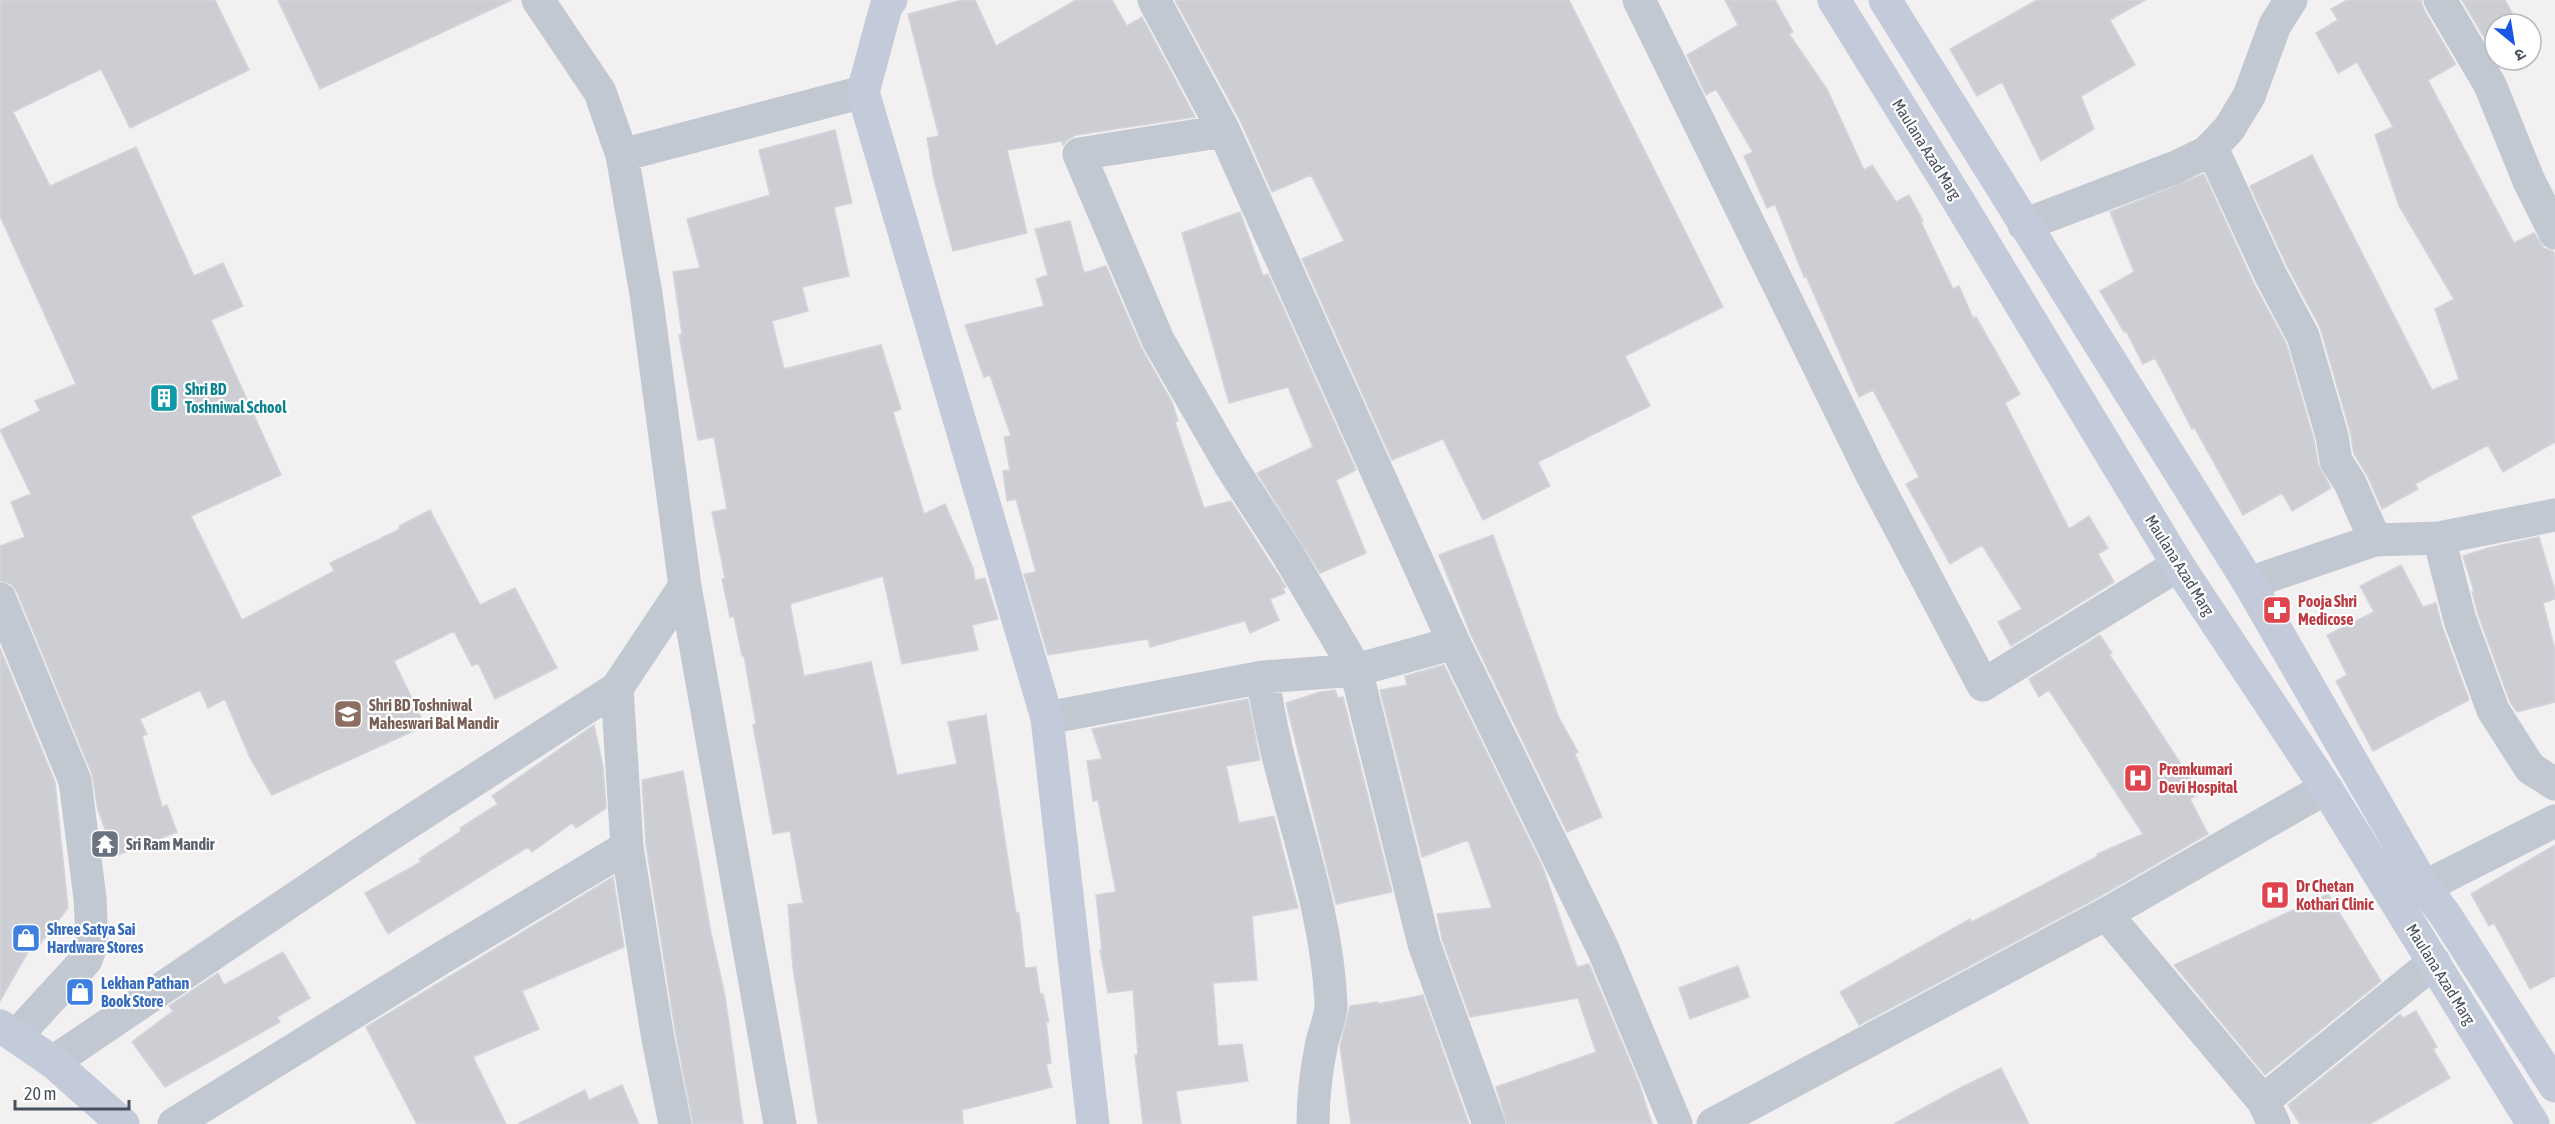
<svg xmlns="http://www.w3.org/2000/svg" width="2555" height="1124" viewBox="0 0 2555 1124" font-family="'Asap Condensed','Noto Sans Devanagari',sans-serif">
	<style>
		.building { fill: #cdced4; stroke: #d4d5db; stroke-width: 1.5 }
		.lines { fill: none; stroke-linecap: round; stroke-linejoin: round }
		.street { stroke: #c1c8d2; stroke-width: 33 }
		.secondary { stroke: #c3cad9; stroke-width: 33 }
		.labels { text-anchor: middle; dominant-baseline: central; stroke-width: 4.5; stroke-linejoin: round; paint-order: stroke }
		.street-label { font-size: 16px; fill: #48505e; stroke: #fff }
		.culture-label { font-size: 16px; font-weight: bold; fill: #0d838f; stroke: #fff; text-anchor: start }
		.health-label { font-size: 16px; font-weight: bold; fill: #be3a42; stroke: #fff; text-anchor: start }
		.education-label { font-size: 16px; font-weight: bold; fill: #785e54; stroke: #fff; text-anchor: start }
		.worship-label { font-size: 16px; font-weight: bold; fill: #5b616d; stroke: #fff; text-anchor: start }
		.shop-label { font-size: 16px; font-weight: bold; fill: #366cbe; stroke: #fff; text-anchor: start }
	</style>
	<rect width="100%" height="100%" fill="#f2f0f0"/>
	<path class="building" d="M 0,0 L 215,0 L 249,70 L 130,128 L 101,69 L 13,112 L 50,186 L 136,147 L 194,276 L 223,263 L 243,306 L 211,320 L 281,475 L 191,516 L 242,620 L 334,571 L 330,563 L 400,529 L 399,526 L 430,510 L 480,605 L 515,588 L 557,668 L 495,699 L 478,663 L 472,666 L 454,631 L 394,661 L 425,726 L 272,795 L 250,758 L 225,699 L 208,708 L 200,690 L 140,719 L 147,734 L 142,736 L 162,807 L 167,805 L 177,832 L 115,856 L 98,810 L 92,774 L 17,592 L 11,584 L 0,581 L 0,546 L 25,537 L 11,502 L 31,494 L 0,430 L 40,411 L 35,401 L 76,384 L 0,216 Z
		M 278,0 L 512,0 L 320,89 Z
		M 962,0 L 975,0 L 996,46 L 1076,0 L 1112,0 L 1127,26 L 1142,17 L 1195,117 L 1076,135 L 1067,140 L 1063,145 L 1062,141 L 1007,150 L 1027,233 L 953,251 L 934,179 L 927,138 L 939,136 L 908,14 Z
		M 1175,0 L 1569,0 L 1723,307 L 1625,356 L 1650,406 L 1538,462 L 1550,486 L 1483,520 L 1443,439 L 1392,460 L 1302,259 L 1344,241 L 1311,175 L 1272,192 L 1241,122 Z
		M 1725,0 L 1775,0 L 1793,32 L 1789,34 L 1827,89 L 1864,170 L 1872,165 L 1896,202 L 1909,195 L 1923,221 L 1921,222 L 1953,289 L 1959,286 L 1973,318 L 1976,317 L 2020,394 L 2005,403 L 2069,529 L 2089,516 L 2108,548 L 2098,554 L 2114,582 L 2011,646 L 1998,622 L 2022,609 L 1982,545 L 1950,564 L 1906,484 L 1919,477 L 1873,390 L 1859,397 L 1806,276 L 1804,277 L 1775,204 L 1767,208 L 1744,156 L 1753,152 L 1716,89 L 1706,95 L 1687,55 L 1738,25 Z
		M 2037,0 L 2145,0 L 2110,20 L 2135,65 L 2081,96 L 2094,129 L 2041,161 L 2002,82 L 1977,96 L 1950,49 Z
		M 2347,0 L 2421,0 L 2424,10 L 2455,63 L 2455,65 L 2428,80 L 2514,243 L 2534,233 L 2544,248 L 2553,251 L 2555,256 L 2555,442 L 2503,472 L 2488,445 L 2415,484 L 2418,489 L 2382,509 L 2367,475 L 2354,454 L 2350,431 L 2320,327 L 2288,268 L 2250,186 L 2312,155 L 2432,390 L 2459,379 L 2435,309 L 2454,299 L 2399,206 L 2375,135 L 2393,127 L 2357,62 L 2338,73 L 2316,33 L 2338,20 L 2331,9 Z
		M 2462,0 L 2505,0 L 2518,24 L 2495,24 L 2495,40 L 2488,44 Z
		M 835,130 L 852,203 L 834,207 L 849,276 L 802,287 L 808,311 L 772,321 L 784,369 L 881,345 L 901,409 L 893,412 L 924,514 L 945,504 L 973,568 L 975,580 L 985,578 L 998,619 L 972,625 L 978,650 L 902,664 L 883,576 L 790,604 L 804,676 L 871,662 L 897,775 L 957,764 L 948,722 L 986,715 L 1016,913 L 1019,913 L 1025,968 L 1036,967 L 1040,994 L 1043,994 L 1049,1022 L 1046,1022 L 1051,1063 L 1046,1064 L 1052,1087 L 962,1110 L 963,1124 L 818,1124 L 793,968 L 788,905 L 803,903 L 790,831 L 773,834 L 753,725 L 756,724 L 744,656 L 742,656 L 734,616 L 730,617 L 722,579 L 725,578 L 712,512 L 727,509 L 714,437 L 698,440 L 679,335 L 682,334 L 673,272 L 700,268 L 687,219 L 770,195 L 759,150 Z
		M 2204,174 L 2254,284 L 2286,343 L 2314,440 L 2318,464 L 2331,488 L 2292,511 L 2282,493 L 2243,515 L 2194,427 L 2192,429 L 2155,358 L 2143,364 L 2126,331 L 2124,332 L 2100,291 L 2134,272 L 2110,212 Z
		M 1240,212 L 1263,276 L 1268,274 L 1356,470 L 1336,480 L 1366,553 L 1320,573 L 1257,473 L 1313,447 L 1288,387 L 1229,403 L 1182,233 Z
		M 1070,221 L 1084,273 L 1106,266 L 1141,347 L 1172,402 L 1178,421 L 1175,422 L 1204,508 L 1231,501 L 1286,587 L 1283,588 L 1285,593 L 1270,599 L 1279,620 L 1250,633 L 1245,621 L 1150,647 L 1148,639 L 1048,655 L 1024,574 L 1036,572 L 1016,499 L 1007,501 L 1003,471 L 1010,470 L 1004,437 L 1011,436 L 990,375 L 984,377 L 965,325 L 1044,306 L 1036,279 L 1048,275 L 1035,229 Z
		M 1493,535 L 1558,716 L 1578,752 L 1575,754 L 1602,817 L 1567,832 L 1471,635 L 1439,555 Z
		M 2539,537 L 2555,591 L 2555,599 L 2543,603 L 2555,650 L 2555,702 L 2517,712 L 2510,702 L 2478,614 L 2472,592 L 2474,591 L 2463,556 L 2488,548 Z
		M 2401,565 L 2423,607 L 2436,603 L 2442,626 L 2469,700 L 2373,751 L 2336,681 L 2347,675 L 2327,635 L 2374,612 L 2360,586 Z
		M 2100,635 L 2112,653 L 2109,654 L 2200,793 L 2190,799 L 2208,834 L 2097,898 L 1859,1025 L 1840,992 L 1970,919 L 1972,922 L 2098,856 L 2097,854 L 2143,834 L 2049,690 L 2039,697 L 2029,679 Z
		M 0,648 L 55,782 L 68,908 L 40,944 L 35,940 L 0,1001 Z
		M 1444,665 L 1543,868 L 1577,967 L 1589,964 L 1639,1083 L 1652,1124 L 1507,1124 L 1496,1087 L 1596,1052 L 1578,998 L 1470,1017 L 1442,939 L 1437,914 L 1492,908 L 1468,840 L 1422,857 L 1380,690 L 1407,685 L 1405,676 Z
		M 1335,690 L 1338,698 L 1343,697 L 1392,892 L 1336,904 L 1286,703 L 1320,692 Z
		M 1248,699 L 1260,760 L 1226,766 L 1239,823 L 1274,816 L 1298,908 L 1252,916 L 1257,980 L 1213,983 L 1218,1046 L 1242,1044 L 1248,1081 L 1176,1091 L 1181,1124 L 1143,1124 L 1135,1055 L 1138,1055 L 1133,990 L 1108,993 L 1100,950 L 1102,950 L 1096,895 L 1116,892 L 1098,800 L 1093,801 L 1087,761 L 1102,759 L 1092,729 Z
		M 594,725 L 603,766 L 606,808 L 576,828 L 572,823 L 532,852 L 528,847 L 388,934 L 365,893 L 421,862 L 419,859 L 461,831 L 460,828 L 498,804 L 492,796 Z
		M 683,771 L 711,933 L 725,996 L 743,1124 L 693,1124 L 676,1036 L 646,845 L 642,780 Z
		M 2555,845 L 2555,976 L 2530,989 L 2494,923 L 2489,926 L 2471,894 Z
		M 613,877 L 624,947 L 522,991 L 539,1029 L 473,1057 L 506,1124 L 417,1124 L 366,1027 Z
		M 2328,894 L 2381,981 L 2265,1075 L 2174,965 Z
		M 283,952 L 310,998 L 277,1017 L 280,1022 L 165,1087 L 132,1042 L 173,1011 L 169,1006 L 218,973 L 224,985 Z
		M 1738,966 L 1749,997 L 1690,1019 L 1679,988 Z
		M 1423,995 L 1469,1124 L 1351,1124 L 1340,1046 L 1350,1006 L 1378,1002 L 1378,1004 Z
		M 2416,1011 L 2437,1047 L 2433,1049 L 2450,1078 L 2370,1124 L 2300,1124 L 2288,1105 L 2400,1014 L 2403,1018 Z
		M 2001,1068 L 2029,1124 L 1894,1124 L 1960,1088 Z
		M 622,1085 L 639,1124 L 518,1124 L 585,1090 L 589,1100 Z"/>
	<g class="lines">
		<path class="street" d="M 538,0 L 600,92 L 622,155 L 646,294 L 685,586 L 780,1124
			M 1154,0 L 1224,131 L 1454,643 L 1603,949 L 1676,1124
			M 1639,0 L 1871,473 L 1983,685 L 2178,565
			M 2440,0 L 2490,85 L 2529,181 L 2555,233
			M 1224,131 L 1079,154 L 1158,340 L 1230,465 L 1287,553 L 1356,670 L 1424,944 L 1489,1124
			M 2212,148 L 2271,276 L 2303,336 L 2332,436 L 2336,461 L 2350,483 L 2375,540
			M 622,155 L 863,92
			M 2024,225 L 2176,167 L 2207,152 L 2229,129 L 2249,96 L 2275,25 L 2291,0
			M 2439,538 L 2460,620 L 2493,710 L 2530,768 L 2555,784
			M 2249,583 L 2375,540 L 2439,538 L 2555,515
			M 0,599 L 75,781 L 90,898 L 92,942 L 86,960 L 16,1036
			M 1263,677 C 1277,787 1326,891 1331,1003 C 1332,1017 1323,1033 1321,1047 C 1316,1072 1313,1098 1313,1124
			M 617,688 L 627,847 L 658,1039 L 675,1124
			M 1047,718 L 1263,677 L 1356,670 L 1454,643
			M 2424,887 L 2555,821
			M 2106,914 L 2263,1101 L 2274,1124
			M 53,1062 L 377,843 L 617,688 L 685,586
			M 2263,1101 L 2434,962
			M 174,1124 L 440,959 L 627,847
			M 1713,1124 L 2106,914 L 2326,788"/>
		<path class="secondary" d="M 891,0 L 886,7 L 863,92 L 1047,718 L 1093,1124
			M 1834,0 L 1956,197 L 2178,565 L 2326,788 L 2533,1124
			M 1885,0 L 2249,583 L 2424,887 L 2444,913 L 2555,1086
			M 0,1026 L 53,1062 L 123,1124"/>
	</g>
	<defs>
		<g id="building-square" transform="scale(1.5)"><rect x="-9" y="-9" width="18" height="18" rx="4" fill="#0f9aa8" stroke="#fff"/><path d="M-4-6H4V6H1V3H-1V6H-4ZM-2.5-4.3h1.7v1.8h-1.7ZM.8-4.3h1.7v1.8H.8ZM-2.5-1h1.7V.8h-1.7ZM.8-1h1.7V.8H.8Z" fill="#fff"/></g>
		<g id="pharmacy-square" transform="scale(1.5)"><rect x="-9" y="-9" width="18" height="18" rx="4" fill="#e0444e" stroke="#fff"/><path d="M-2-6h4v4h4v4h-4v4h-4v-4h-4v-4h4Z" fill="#fff"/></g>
		<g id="school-square" transform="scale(1.5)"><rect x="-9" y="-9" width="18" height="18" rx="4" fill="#8d6e63" stroke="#fff"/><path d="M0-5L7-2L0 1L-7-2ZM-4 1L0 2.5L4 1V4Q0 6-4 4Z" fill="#fff"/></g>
		<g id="hospital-square" transform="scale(1.5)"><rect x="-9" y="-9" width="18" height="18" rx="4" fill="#e0444e" stroke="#fff"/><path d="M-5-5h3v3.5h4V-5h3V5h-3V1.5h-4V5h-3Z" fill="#fff"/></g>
		<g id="temple-square" transform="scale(1.5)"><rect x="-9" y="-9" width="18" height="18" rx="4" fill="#6b7280" stroke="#fff"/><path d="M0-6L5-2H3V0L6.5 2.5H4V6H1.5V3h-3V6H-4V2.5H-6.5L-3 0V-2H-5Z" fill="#fff"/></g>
		<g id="shop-square" transform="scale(1.5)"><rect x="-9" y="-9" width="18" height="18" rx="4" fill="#3f7fe0" stroke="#fff"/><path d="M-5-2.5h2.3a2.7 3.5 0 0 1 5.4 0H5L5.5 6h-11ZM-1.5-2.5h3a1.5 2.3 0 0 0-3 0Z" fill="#fff"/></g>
	</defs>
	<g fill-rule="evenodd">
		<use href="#building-square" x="164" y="398"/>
		<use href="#pharmacy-square" x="2277" y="610"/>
		<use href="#school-square" x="348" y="714"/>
		<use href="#hospital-square" x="2138" y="778"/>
		<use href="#temple-square" x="105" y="844"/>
		<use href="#hospital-square" x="2275" y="895"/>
		<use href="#shop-square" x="26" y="938"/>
		<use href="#shop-square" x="80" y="992"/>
	</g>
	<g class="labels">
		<g class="street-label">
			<text transform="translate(1927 149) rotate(58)">Maulana Azad Marg</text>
			<text transform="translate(2180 565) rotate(58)">Maulana Azad Marg</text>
			<text transform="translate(2441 974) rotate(58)">Maulana Azad Marg</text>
		</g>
		<g class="culture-label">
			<text x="185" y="389">Shri BD<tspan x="185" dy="18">Toshniwal School</tspan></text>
		</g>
		<g class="health-label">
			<text x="2298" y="601">Pooja Shri<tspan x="2298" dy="18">Medicose</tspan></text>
			<text x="2159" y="769">Premkumari<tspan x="2159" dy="18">Devi Hospital</tspan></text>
			<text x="2296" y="886">Dr Chetan<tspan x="2296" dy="18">Kothari Clinic</tspan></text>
		</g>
		<g class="education-label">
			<text x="369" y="705">Shri BD Toshniwal<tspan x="369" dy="18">Maheswari Bal Mandir</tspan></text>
		</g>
		<g class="worship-label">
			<text x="126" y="844">Sri Ram Mandir</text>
		</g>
		<g class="shop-label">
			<text x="47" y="929">Shree Satya Sai<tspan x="47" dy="18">Hardware Stores</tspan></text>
			<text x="101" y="983">Lekhan Pathan<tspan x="101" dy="18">Book Store</tspan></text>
		</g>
	</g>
	<g transform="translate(2513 42) rotate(150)"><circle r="28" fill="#ffffff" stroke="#b6b9bf" stroke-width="1.5"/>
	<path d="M0-4.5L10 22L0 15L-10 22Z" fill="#1956e4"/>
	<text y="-9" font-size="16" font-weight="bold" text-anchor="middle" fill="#48505e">उ</text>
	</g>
	<path d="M15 1100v9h114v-9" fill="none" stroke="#48505e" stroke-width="3"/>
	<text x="24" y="1100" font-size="18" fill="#48505e" stroke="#ffffff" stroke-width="4.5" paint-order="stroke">20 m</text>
</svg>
